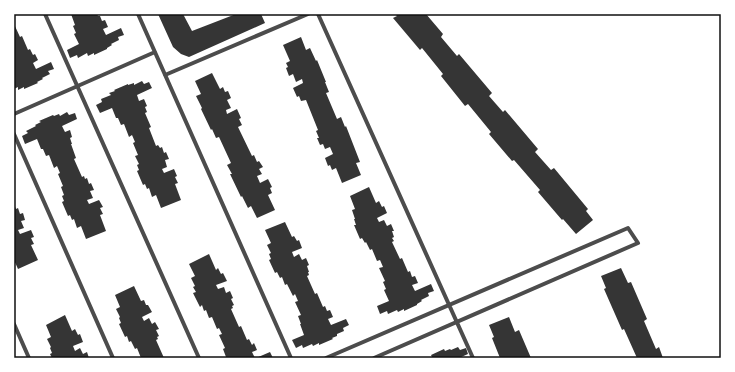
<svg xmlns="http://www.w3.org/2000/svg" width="735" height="372" viewBox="0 0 735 372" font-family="Overpass,sans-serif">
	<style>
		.building { fill: #353535 }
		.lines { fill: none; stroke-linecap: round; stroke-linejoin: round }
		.minor { stroke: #4c4c4c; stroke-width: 4 }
		.neatline { fill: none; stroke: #111; stroke-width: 1.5 }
	</style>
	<rect width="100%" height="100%" fill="#fff"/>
	<path class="building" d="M 71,14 L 97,14 L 98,16 L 100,16 L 102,21 L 105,20 L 108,27 L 103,29 L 106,35 L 121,28 L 124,35 L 118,37 L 119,40 L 111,44 L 112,45 L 107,48 L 107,49 L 94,55 L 94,53 L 88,56 L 87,53 L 78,58 L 77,55 L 70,58 L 67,50 L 79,44 L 74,34 L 76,33 L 73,26 L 75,25 Z
		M 158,14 L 183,14 L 192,31 L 236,14 L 261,14 L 265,23 L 189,57 L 181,54 L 173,47 Z
		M 395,14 L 426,14 L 443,34 L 441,37 L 457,56 L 459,54 L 492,93 L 489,96 L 503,112 L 505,110 L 538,149 L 535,152 L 551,170 L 554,168 L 588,209 L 586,211 L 593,220 L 576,234 L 563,219 L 562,220 L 538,192 L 540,190 L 514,160 L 512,161 L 489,134 L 491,132 L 468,104 L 465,106 L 441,76 L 443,74 L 422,48 L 420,50 L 393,18 L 397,16 Z
		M 14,24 L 20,37 L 22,36 L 28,50 L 30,49 L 33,55 L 35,54 L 38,60 L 33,63 L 36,69 L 51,62 L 54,69 L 48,71 L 50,74 L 42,78 L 43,79 L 37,82 L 38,83 L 24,89 L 24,87 L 18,90 L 18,87 L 14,89 Z
		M 301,37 L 306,50 L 310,48 L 316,61 L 317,60 L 326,82 L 325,82 L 329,92 L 326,93 L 337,119 L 341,117 L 345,127 L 346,126 L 360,162 L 356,163 L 361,175 L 342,183 L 336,168 L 332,170 L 330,165 L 328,166 L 325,158 L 333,154 L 330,147 L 325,149 L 323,144 L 320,145 L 317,138 L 319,138 L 316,131 L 318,130 L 306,100 L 301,101 L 299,96 L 297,97 L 293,88 L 303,83 L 302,79 L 296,82 L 293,74 L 289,76 L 286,68 L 288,67 L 286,63 L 290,61 L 283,45 Z
		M 212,73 L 220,89 L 223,87 L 225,92 L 228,91 L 231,98 L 227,100 L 231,108 L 226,110 L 227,114 L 237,109 L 241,118 L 239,119 L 242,125 L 238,127 L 252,156 L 254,155 L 257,162 L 259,161 L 263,167 L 259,169 L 262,174 L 257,176 L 260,183 L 268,179 L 272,187 L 270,188 L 272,193 L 268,195 L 275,210 L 257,218 L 251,206 L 248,208 L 242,196 L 241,197 L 230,174 L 232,174 L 227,165 L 231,163 L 219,137 L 216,138 L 212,129 L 211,130 L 201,109 L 202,108 L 196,96 L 201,94 L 195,81 Z
		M 142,81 L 144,84 L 149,82 L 152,88 L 137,95 L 139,101 L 144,99 L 147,106 L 145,107 L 147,112 L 145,113 L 151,127 L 149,128 L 156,146 L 158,145 L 160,148 L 162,147 L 164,153 L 166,152 L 169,159 L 165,160 L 167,167 L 162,169 L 164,173 L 174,169 L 177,176 L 175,177 L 178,183 L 175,184 L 181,200 L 161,208 L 156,195 L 152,197 L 149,188 L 147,189 L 145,184 L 143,185 L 137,171 L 139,170 L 137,165 L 139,164 L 135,156 L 138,155 L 133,143 L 135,142 L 132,135 L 129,137 L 124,124 L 121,125 L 118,118 L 116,118 L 112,108 L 100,113 L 96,105 L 102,102 L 101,99 L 111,95 L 109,93 L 115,91 L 114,90 L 128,84 L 128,85 L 134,83 L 134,85 Z
		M 67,112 L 69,115 L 75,113 L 77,119 L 62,126 L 65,132 L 70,130 L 72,137 L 70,138 L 72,144 L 71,144 L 76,158 L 74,159 L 82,177 L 84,176 L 85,179 L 87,178 L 89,184 L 91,183 L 94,190 L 90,191 L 93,198 L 87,200 L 89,204 L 99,200 L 103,207 L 100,208 L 103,214 L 100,215 L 106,231 L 86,239 L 81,226 L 77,228 L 74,219 L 72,220 L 70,215 L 68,216 L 62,202 L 64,201 L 62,196 L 64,195 L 61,187 L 63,186 L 58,174 L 60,173 L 57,166 L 54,168 L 49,155 L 46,156 L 43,149 L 41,149 L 37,139 L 25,144 L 22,136 L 28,133 L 26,131 L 36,126 L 35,125 L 41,122 L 39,121 L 53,115 L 54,116 L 59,114 L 60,116 Z
		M 369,187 L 376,203 L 379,201 L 382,207 L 384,206 L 387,213 L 377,218 L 379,222 L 384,220 L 387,226 L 391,224 L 394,231 L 392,231 L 394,237 L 392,238 L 394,241 L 392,242 L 400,259 L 402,258 L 408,272 L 410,271 L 412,277 L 415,276 L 418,283 L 412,285 L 415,291 L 431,284 L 434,291 L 428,293 L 429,296 L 421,300 L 422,301 L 417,304 L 417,305 L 404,311 L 404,309 L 398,312 L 397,310 L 388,314 L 387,311 L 380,314 L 377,306 L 389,301 L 384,290 L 386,289 L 383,282 L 385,281 L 379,268 L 383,267 L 380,260 L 377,261 L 372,249 L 370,250 L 366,242 L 365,243 L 362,238 L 360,239 L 354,225 L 356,225 L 354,219 L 355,219 L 352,210 L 355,209 L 350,196 Z
		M 14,204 L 16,209 L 18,208 L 20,214 L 23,213 L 25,220 L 21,221 L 24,228 L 18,230 L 20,234 L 31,230 L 34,237 L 31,238 L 34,244 L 31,245 L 38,260 L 18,269 L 14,260 Z
		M 285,222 L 292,237 L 294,236 L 297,241 L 299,240 L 302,248 L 292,252 L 294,257 L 299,254 L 302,260 L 306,258 L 309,265 L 307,266 L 309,272 L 308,272 L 309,275 L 307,276 L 315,294 L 317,293 L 323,307 L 325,306 L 327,311 L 330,310 L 333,317 L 328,319 L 331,325 L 346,319 L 349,325 L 343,328 L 344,331 L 337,334 L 337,336 L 332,338 L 333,339 L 319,345 L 319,343 L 313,346 L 312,344 L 303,348 L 302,345 L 296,348 L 292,340 L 304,335 L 300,324 L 301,324 L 298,316 L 301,315 L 295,302 L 298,301 L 295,294 L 293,296 L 287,284 L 285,285 L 282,277 L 280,278 L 277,272 L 275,273 L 269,260 L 271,259 L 269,254 L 271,253 L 267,245 L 271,243 L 265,230 Z
		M 209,254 L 216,270 L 218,268 L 221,274 L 223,273 L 227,281 L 216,285 L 218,289 L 224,287 L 226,293 L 230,291 L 233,298 L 231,299 L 234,305 L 232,306 L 233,308 L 231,309 L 239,327 L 241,326 L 247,340 L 249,339 L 252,345 L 254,343 L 257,350 L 252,352 L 255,358 L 222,358 L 226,357 L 223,349 L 225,348 L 219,335 L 222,334 L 219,328 L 217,329 L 212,317 L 209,318 L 206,310 L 204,311 L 202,305 L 200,307 L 193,293 L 196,292 L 193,287 L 195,286 L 191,278 L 195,276 L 189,264 Z
		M 621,268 L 628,283 L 631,282 L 647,319 L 644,321 L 656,349 L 659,347 L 663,358 L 637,358 L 624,329 L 622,330 L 604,289 L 606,288 L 601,276 Z
		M 134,286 L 141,301 L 144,300 L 146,305 L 148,305 L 152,312 L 142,317 L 144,321 L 149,318 L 152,324 L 155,322 L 159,329 L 156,330 L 159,336 L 157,337 L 158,339 L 156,340 L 164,358 L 141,358 L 137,348 L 135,349 L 131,341 L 129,342 L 127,336 L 125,337 L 119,324 L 121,323 L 119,318 L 120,317 L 116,309 L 120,307 L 115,295 Z
		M 65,315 L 72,331 L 75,329 L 78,335 L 80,334 L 83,342 L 73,346 L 75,351 L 80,348 L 83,354 L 87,352 L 89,358 L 52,358 L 50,354 L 52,353 L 50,348 L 51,347 L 47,339 L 51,337 L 46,325 Z
		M 509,317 L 515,332 L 519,330 L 531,358 L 500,358 L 492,338 L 494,337 L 489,325 Z
		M 458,347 L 460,350 L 466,348 L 468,354 L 459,358 L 429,358 L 432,357 L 431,355 L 444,349 L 445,351 L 450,349 L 451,350 Z
		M 270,352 L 273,358 L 256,358 Z"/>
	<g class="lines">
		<path class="minor" d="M 45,14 L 199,358
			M 138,14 L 291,358
			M 318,14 L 473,358
			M 165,75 L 308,14
			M 14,114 L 155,52
			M 14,134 L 113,358
			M 14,324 L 29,358
			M 326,358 L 628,228 L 638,243 L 374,358"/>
	</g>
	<rect width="735" height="372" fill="none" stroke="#ffffff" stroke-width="30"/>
	<rect x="15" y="15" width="705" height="342" class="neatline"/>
</svg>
